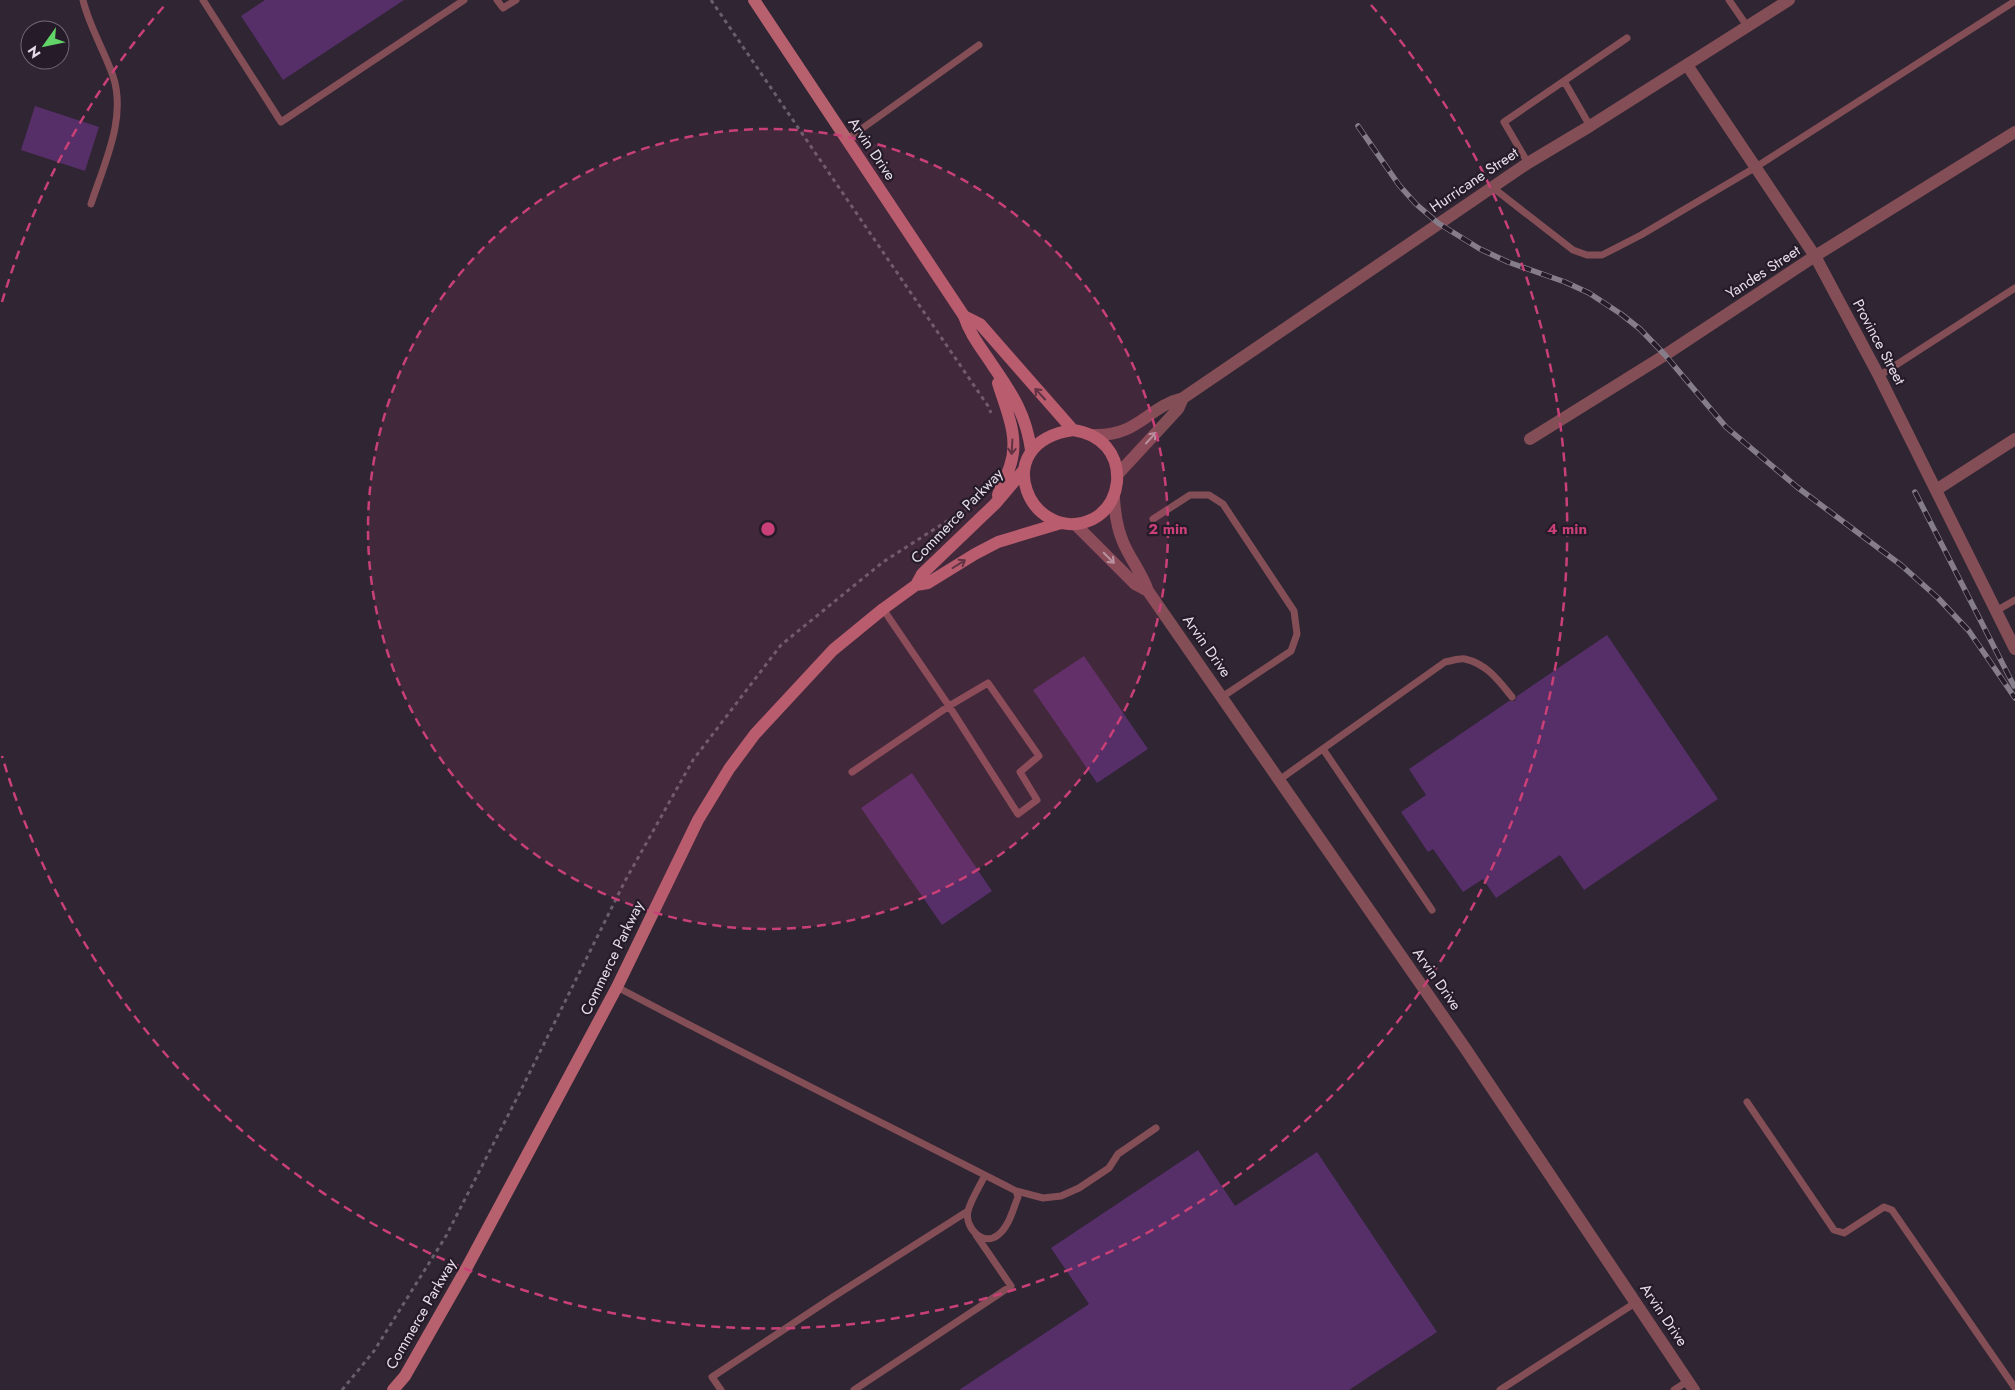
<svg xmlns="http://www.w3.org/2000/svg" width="2015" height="1390" viewBox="0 0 2015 1390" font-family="Jost,sans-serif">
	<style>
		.building { fill: #562e68 }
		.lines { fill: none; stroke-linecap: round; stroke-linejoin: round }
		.path { stroke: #685f6c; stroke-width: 3; stroke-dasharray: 4 4; stroke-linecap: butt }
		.lane { stroke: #844e56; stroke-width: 7 }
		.street { stroke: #844e56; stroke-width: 12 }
		.secondary { stroke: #b7606e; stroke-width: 12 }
		.rail-casing { stroke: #867d8a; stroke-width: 5.5 }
		.rail { stroke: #251b29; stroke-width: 4; stroke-dasharray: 11; stroke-linecap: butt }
		.oneway { stroke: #51303e }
		.oneway2 { stroke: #b99da6 }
		.ring { fill: none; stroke: #c94077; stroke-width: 2.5; stroke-dasharray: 9 6 }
		.labels { text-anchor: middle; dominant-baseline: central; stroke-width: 4.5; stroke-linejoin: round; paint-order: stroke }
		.street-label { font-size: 15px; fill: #e5dee8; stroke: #251b29 }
		.centre { fill: #c94077; stroke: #251b29; stroke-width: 2.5 }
		.ring-label { font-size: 15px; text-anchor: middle; font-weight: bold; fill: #c94077; stroke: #251b29; stroke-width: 4.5; stroke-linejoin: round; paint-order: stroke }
	</style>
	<rect width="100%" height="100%" fill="#2f2533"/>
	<path class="building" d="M 265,0 L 404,0 L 283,80 L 241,16 Z
		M 35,106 L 99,127 L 85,171 L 21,150 Z
		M 1607,635 L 1718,799 L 1584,890 L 1560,855 L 1496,898 L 1483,879 L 1463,892 L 1433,849 L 1428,852 L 1401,812 L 1426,795 L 1409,769 L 1509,701 L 1515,701 L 1517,696 Z
		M 1084,656 L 1148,749 L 1097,783 L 1033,690 Z
		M 912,773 L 992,891 L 942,925 L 861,808 Z
		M 1198,1150 L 1235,1206 L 1317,1152 L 1437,1332 L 1349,1390 L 959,1390 L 1089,1304 L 1051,1248 Z"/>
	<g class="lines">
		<path class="path" d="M 711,0 L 988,406 L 991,413
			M 342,1390 L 374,1351 L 446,1236 L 519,1094 L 625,881 L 693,760 L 781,645 L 883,562 L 969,507"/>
		<path class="lane" d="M 83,0 C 89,26 104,50 113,76 C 127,118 104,164 91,204
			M 203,0 L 281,122 L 464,0
			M 497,0 L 503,8 L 516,0
			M 1729,0 L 1747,26
			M 1564,81 L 1590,126
			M 846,140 L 979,45
			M 1528,163 L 1504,122 L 1627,38
			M 1492,187 L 1573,250 L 1587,255 L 1602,255 L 1641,235 L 1756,167 L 2015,1
			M 1879,376 L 2015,288
			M 1153,519 L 1190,495 L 1209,495 L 1223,504 L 1294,611 L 1297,634 L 1291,651 L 1222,697
			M 1996,611 L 2015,600
			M 1323,749 L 1432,910
			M 852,772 L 949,706 L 988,683 L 1039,756 L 1020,772 L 1037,800 L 1018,814 L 949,706 L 883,609
			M 1279,780 L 1445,662 C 1451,661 1460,658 1465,659 C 1487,664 1499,681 1512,697
			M 617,987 C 749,1057 883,1123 1016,1191 L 1018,1197 C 1013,1209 1009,1227 998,1235 C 983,1247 964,1227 968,1211 C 971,1199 980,1186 985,1175
			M 1747,1102 L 1834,1230 L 1844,1233 L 1884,1207 L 1892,1210 L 2015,1388
			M 1016,1191 L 1043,1198 L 1061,1196 L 1079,1188 L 1109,1168 L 1118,1154 L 1156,1128
			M 721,1390 L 712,1377 L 833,1297 L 968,1211
			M 854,1390 L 1011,1286 L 976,1235
			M 1500,1390 L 1635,1303
			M 1674,1390 L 1688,1381"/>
		<path class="street" d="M 1687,65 L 1815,256 L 1879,376 L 2015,649
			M 1093,435 C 1138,437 1147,407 1183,398 L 1528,163 L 1590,126 L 1789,0
			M 1530,439 L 1665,355 L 1815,256 L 2015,132
			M 1118,474 L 1178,409 L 1183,398
			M 1936,490 L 2015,439
			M 1114,499 C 1115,514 1117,528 1123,542 C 1130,559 1142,573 1148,591 L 1465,1048 L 1694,1390
			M 1075,524 L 1135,584 L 1148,591"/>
		<path class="secondary" d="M 754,0 L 964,316 C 970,335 982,349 993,366 C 1013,395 1026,415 1031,450
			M 964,316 L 980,324 L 1073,430
			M 1073,430 C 1101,434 1119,453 1117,482 C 1115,499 1108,511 1093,519 C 1032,548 984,443 1073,430 Z
			M 998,495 C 1001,485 1007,476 1010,466 C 1020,437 1006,410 998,383
			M 916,585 L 922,574 L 995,504 L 1023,471
			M 393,1390 L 405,1376 L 466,1269 L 617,987 L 698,820 L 729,769 L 755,734 L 833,650 L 883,609 L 916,585 L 928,583 L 975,554 L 998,542 L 1061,523"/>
		<g class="rail-casing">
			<path id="rail" d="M 1358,126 L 1399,185 L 1416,204 L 1438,223 L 1480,249 L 1508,262 L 1565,282 L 1589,293 L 1621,314 L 1640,329 L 1665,355 L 1726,427 L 1797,487 L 1901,565 L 1938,598 L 1969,631 L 2015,698
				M 1915,492 L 2014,686"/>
		</g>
		<use href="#rail" class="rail"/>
	</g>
	<defs><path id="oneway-shaft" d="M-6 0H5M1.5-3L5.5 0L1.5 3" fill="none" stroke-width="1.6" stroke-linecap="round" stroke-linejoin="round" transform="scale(1.25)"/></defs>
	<g class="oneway">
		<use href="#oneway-shaft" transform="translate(1040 394) rotate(-133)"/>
		<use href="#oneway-shaft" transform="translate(1012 447) rotate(93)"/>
		<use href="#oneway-shaft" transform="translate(959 564) rotate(-32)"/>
	</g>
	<g class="oneway2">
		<use href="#oneway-shaft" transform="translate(1151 438) rotate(-47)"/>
		<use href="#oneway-shaft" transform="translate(1109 558) rotate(45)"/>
	</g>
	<circle cx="768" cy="529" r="400" fill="#c94077" fill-opacity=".12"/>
	<g class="ring">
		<circle cx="768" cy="529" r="400"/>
		<path d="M2 302A799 799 0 0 1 165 5M1371 5A799 799 0 1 1 2 756"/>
	</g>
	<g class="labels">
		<g class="street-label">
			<text transform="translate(872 149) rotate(56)">Arvin Drive</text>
			<text transform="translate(1474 180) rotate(-34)">Hurricane Street</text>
			<text transform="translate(1763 272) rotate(-33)">Yandes Street</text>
			<text transform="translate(1879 342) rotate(62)">Province Street</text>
			<text transform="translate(957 516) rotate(-46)">Commerce Parkway</text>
			<text transform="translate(1207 646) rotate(55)">Arvin Drive</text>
			<text transform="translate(612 958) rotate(-64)">Commerce Parkway</text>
			<text transform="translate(1437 979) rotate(55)">Arvin Drive</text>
			<text transform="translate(421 1314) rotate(-60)">Commerce Parkway</text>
			<text transform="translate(1664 1315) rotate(56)">Arvin Drive</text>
		</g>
	</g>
	<circle cx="768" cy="529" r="8" class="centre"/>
	<g class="ring-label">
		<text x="1168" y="534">2 min</text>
		<text x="1567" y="534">4 min</text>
	</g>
	<g transform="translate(45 45) rotate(237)"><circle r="24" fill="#251b29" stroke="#726975"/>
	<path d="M0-4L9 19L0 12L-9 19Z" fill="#63d468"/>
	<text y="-8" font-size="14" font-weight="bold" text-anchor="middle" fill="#e5dee8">N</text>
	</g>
</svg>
